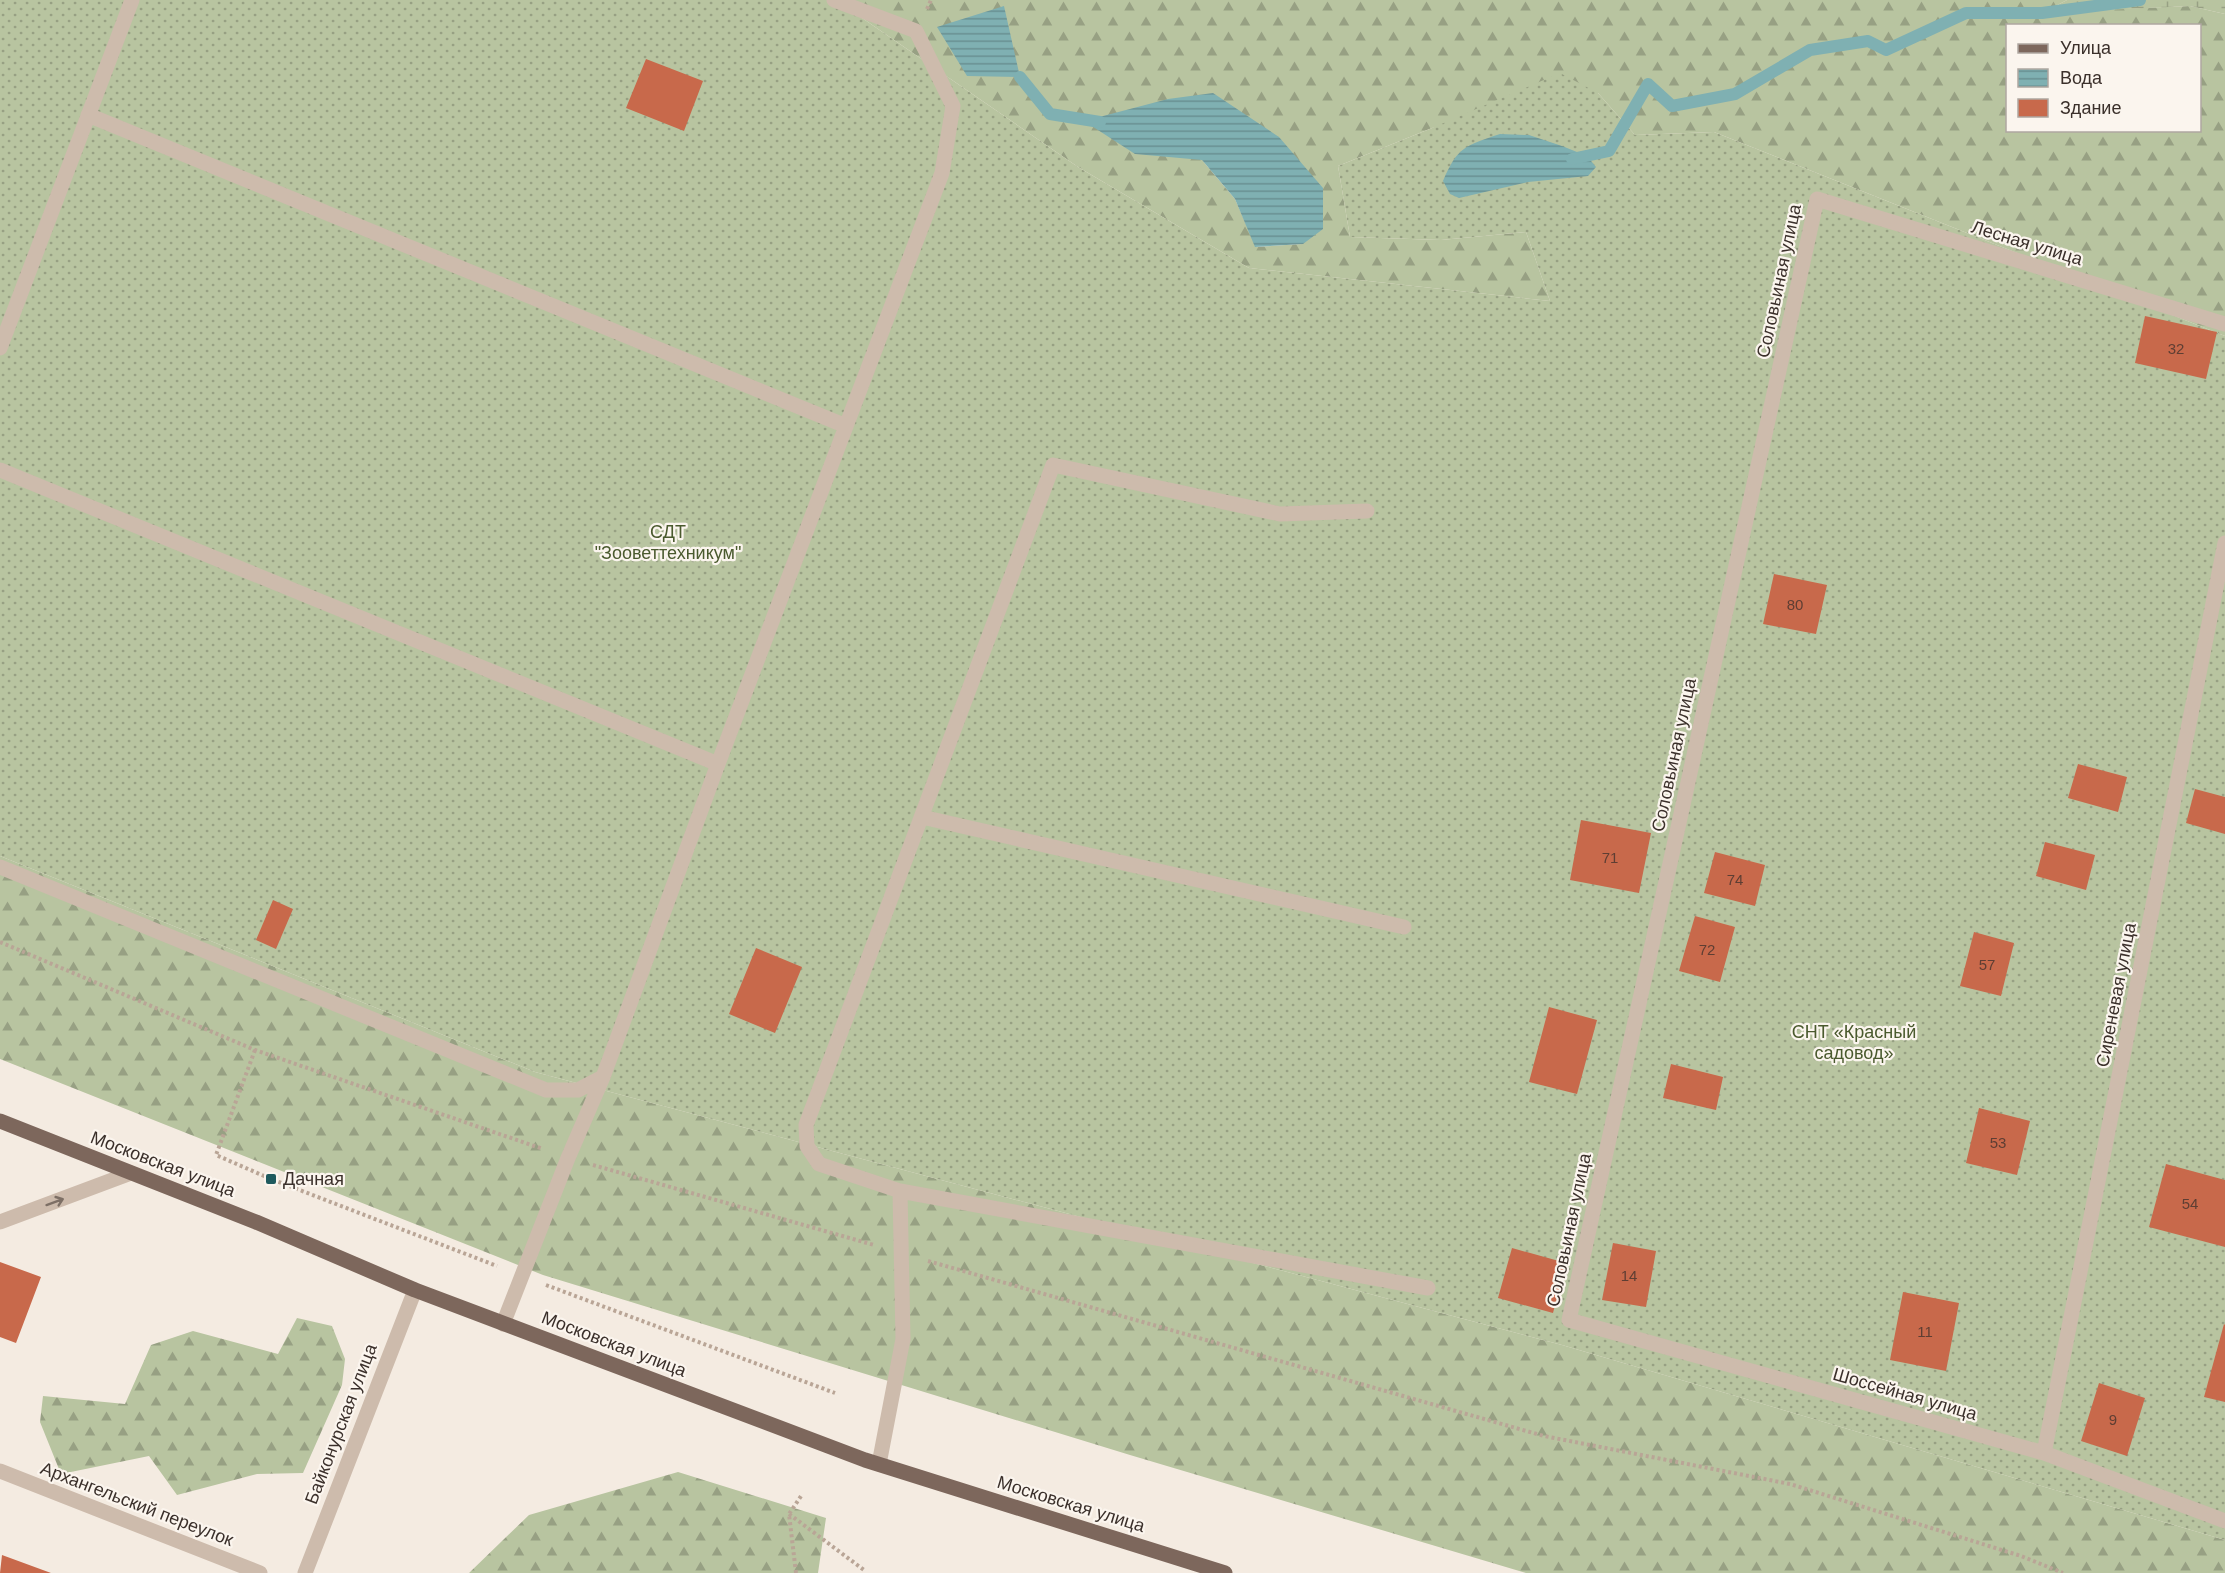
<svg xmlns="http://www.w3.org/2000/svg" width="2225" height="1573" viewBox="0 0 2225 1573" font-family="Arial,sans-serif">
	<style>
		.forest { fill: url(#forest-firs); fill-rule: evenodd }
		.wetland { fill: url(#wetland-marsh) }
		.garden { fill: url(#garden-dots) }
		.water { fill: url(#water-rules) }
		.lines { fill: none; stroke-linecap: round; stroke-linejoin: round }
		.stream { stroke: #7fb0b2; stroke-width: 12 }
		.building { fill: #c8694b }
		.path { stroke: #b9a596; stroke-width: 4; stroke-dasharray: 3 3; stroke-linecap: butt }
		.service { stroke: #cdbbac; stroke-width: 15 }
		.minor { stroke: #cdbbac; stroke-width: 15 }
		.primary { stroke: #7d675c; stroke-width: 15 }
		.oneway { stroke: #7d6f65 }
		.poi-dot { fill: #1f5a5e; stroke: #fbf5ee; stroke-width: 2 }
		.labels { text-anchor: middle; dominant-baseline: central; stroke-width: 4.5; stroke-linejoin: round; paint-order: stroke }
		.number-label { font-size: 15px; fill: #5e3e33 }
		.street-label { font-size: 18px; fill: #3b302b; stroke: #fbf5ee }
		.park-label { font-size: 18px; fill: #4a5a2e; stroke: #fbf5ee }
		.poi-label { font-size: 18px; fill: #3b302b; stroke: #fbf5ee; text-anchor: start }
	</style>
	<defs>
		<pattern id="forest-firs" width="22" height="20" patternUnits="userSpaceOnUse" patternTransform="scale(1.5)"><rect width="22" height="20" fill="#b8c4a0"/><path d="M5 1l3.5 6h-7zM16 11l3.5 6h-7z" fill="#97a083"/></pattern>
		<pattern id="wetland-marsh" width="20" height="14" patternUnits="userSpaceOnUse" patternTransform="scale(1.5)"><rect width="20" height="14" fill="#b8c4a0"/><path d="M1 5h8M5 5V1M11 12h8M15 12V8" fill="none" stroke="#97a083"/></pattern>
		<pattern id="garden-dots" width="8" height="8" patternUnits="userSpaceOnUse" patternTransform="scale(1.5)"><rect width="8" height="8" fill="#b8c4a0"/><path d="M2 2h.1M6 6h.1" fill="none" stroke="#97a083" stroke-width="1.8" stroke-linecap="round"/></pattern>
		<pattern id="water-rules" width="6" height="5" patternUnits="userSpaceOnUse" patternTransform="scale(1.5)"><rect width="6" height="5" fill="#7fb0b2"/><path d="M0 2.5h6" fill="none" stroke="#699091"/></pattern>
	</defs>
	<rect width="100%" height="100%" fill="#f4ebe1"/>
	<path class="forest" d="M 836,0 L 2067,0 L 2044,12 L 2190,6 L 2225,14 L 2225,336 L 1714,132 L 1635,135 L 1598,93 L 1432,128 L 1338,166 L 1350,237 L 1441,240 L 1526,232 L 1550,301 L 1249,268 L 1078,167 ZM 2008,26 L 2200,26 L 2200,130 L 2008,130 ZM 1202,160 L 1302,244 L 1256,247 L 1235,199 Z
		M 0,856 L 535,1072 L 1562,1345 L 2225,1540 L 2225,1573 L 1526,1573 L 1130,1455 L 543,1275 L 0,1059 Z
		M 297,1318 L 332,1326 L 345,1359 L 342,1385 L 303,1473 L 257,1474 L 177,1495 L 149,1456 L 61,1474 L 40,1422 L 43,1396 L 125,1404 L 151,1345 L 193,1331 L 278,1354 Z
		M 678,1472 L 826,1518 L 818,1573 L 469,1573 L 529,1515 Z"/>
	<path class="wetland" d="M 2067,0 L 2225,0 L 2225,14 L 2190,6 L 2042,13 Z"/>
	<path class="garden" d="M 0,0 L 836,0 L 1078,167 L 1249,268 L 1550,301 L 1526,232 L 1441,240 L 1350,237 L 1338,166 L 1432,128 L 1560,73 L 1598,93 L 1635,135 L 1714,132 L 2225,336 L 2225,1540 L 1562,1345 L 535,1072 L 0,856 Z"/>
	<path class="water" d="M 1004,6 L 1020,77 L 967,76 L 937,27 Z
		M 1213,93 L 1279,137 L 1323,188 L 1323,229 L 1303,244 L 1255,247 L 1235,199 L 1202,160 L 1135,154 L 1084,121 L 1168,99 Z
		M 1500,134 L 1529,135 L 1562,146 L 1587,156 L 1596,167 L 1588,176 L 1528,182 L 1459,198 L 1450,194 L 1443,181 C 1458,146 1465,146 1500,134 Z"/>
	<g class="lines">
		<path class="stream" d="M 1020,77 L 1050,114 L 1100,122
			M 1572,159 L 1609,151 L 1648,84 L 1672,106 L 1735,94 L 1810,50 L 1868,41 L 1886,50 L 1966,13 L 2042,13 L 2140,0"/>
	</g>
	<path class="building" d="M 646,59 L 703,81 L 684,131 L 626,108 Z
		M 2145,316 L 2217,332 L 2206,379 L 2135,363 Z
		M 1774,574 L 1827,585 L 1816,634 L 1763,624 Z
		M 2078,764 L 2127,777 L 2118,812 L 2068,798 Z
		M 2195,789 L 2225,797 L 2225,834 L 2186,823 Z
		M 1581,820 L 1651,833 L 1639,893 L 1570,880 Z
		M 2045,842 L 2095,855 L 2086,890 L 2036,876 Z
		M 1715,852 L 1765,865 L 1755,906 L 1704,893 Z
		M 273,900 L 293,909 L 276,949 L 256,940 Z
		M 1695,916 L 1735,927 L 1720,982 L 1679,971 Z
		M 1974,932 L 2014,943 L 2001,996 L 1960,986 Z
		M 756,948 L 802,967 L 775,1033 L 729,1014 Z
		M 1549,1007 L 1597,1020 L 1577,1094 L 1529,1082 Z
		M 1671,1064 L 1723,1077 L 1716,1110 L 1663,1098 Z
		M 1979,1108 L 2030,1121 L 2017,1175 L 1966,1163 Z
		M 2166,1164 L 2225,1180 L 2225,1247 L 2149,1227 Z
		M 1613,1243 L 1656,1251 L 1646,1307 L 1602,1300 Z
		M 1512,1248 L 1566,1263 L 1553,1313 L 1498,1298 Z
		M 0,1262 L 41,1277 L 16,1343 L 0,1337 Z
		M 1903,1292 L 1959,1303 L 1946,1371 L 1890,1360 Z
		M 2224,1324 L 2225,1325 L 2225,1402 L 2204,1397 Z
		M 2099,1383 L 2145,1398 L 2127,1456 L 2081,1441 Z
		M 2,1555 L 51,1573 L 0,1573 Z"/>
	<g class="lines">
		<path class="path" d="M 927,9 L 931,0
			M 0,942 L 255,1050 L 543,1149
			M 255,1050 L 216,1155 L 271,1179 L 497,1266
			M 593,1165 L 874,1245
			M 928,1261 L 1544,1436 L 1790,1484 L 2021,1556 L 2063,1573
			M 546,1285 L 835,1393
			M 789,1514 L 864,1570
			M 796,1573 L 789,1514 L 801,1496"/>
		<path class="service" d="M 88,115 L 846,426
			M 0,348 L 132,0
			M 0,470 L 718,764
			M 1367,511 L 1280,514 L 1053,465 L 806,1125 L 807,1146 L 819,1164 L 900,1191 L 1428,1288
			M 922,817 L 1404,927
			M 0,867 L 546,1090 L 578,1090 L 603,1077
			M 0,1222 L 131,1173
			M 503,1324 L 568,1158 L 603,1077 L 718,764 L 942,173 L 953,106 L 916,31 L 834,0
			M 879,1464 L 903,1339 L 900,1191"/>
		<path class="minor" d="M 2225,324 L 1817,199 L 1569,1320 L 2044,1453 L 2225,1521
			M 2044,1453 L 2225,543
			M 0,1471 L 260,1573
			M 305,1573 L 415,1290"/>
		<path class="primary" d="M 0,1121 L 256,1222 L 415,1290 L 865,1460 L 1225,1573"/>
	</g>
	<defs><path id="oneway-shaft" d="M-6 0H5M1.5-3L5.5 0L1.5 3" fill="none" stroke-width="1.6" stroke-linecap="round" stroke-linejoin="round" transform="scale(1.5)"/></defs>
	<use class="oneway" href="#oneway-shaft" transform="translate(55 1202) rotate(-20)"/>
	<rect class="poi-dot" x="265" y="1173" width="12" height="12" rx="3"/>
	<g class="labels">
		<g class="number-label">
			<text x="2176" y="348">32</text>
			<text x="1795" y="604">80</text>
			<text x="1610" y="857">71</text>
			<text x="1735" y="879">74</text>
			<text x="1707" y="949">72</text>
			<text x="1987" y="964">57</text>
			<text x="1998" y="1142">53</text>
			<text x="2190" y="1203">54</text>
			<text x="1629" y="1275">14</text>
			<text x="1925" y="1331">11</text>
			<text x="2113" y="1419">9</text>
		</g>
		<g class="street-label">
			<text transform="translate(2027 243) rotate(17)">Лесная улица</text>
			<text transform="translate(1779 281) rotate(-78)">Соловьиная улица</text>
			<text transform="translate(1674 755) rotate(-78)">Соловьиная улица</text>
			<text transform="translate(2116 995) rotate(-79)">Сиреневая улица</text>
			<text transform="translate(163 1164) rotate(21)">Московская улица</text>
			<text transform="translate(1569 1230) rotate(-78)">Соловьиная улица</text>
			<text transform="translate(614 1344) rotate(21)">Московская улица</text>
			<text transform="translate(1905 1394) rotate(16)">Шоссейная улица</text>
			<text transform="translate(341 1424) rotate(-69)">Байконурская улица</text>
			<text transform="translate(137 1504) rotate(21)">Архангельский переулок</text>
			<text transform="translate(1071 1504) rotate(17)">Московская улица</text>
		</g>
		<g class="park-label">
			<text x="668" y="532">СДТ<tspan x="668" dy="21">"Зооветтехникум"</tspan></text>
			<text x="1854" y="1032">СНТ «Красный<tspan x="1854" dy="21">садовод»</tspan></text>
		</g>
		<g class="poi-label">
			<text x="283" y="1179">Дачная</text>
		</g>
	</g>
	<rect x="2006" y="24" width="195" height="108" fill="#fbf5ee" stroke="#aea6a0" stroke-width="1.5"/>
	<rect x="2018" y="44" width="30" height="9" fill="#7d675c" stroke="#aea6a0" stroke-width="1.5"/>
	<text x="2060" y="54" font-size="18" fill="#3b302b">Улица</text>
	<rect x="2018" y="69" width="30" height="18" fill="url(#water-rules)" stroke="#aea6a0" stroke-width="1.5"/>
	<text x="2060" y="84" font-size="18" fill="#3b302b">Вода</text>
	<rect x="2018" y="99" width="30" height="18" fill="#c8694b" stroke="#aea6a0" stroke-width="1.5"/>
	<text x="2060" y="114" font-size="18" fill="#3b302b">Здание</text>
</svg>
